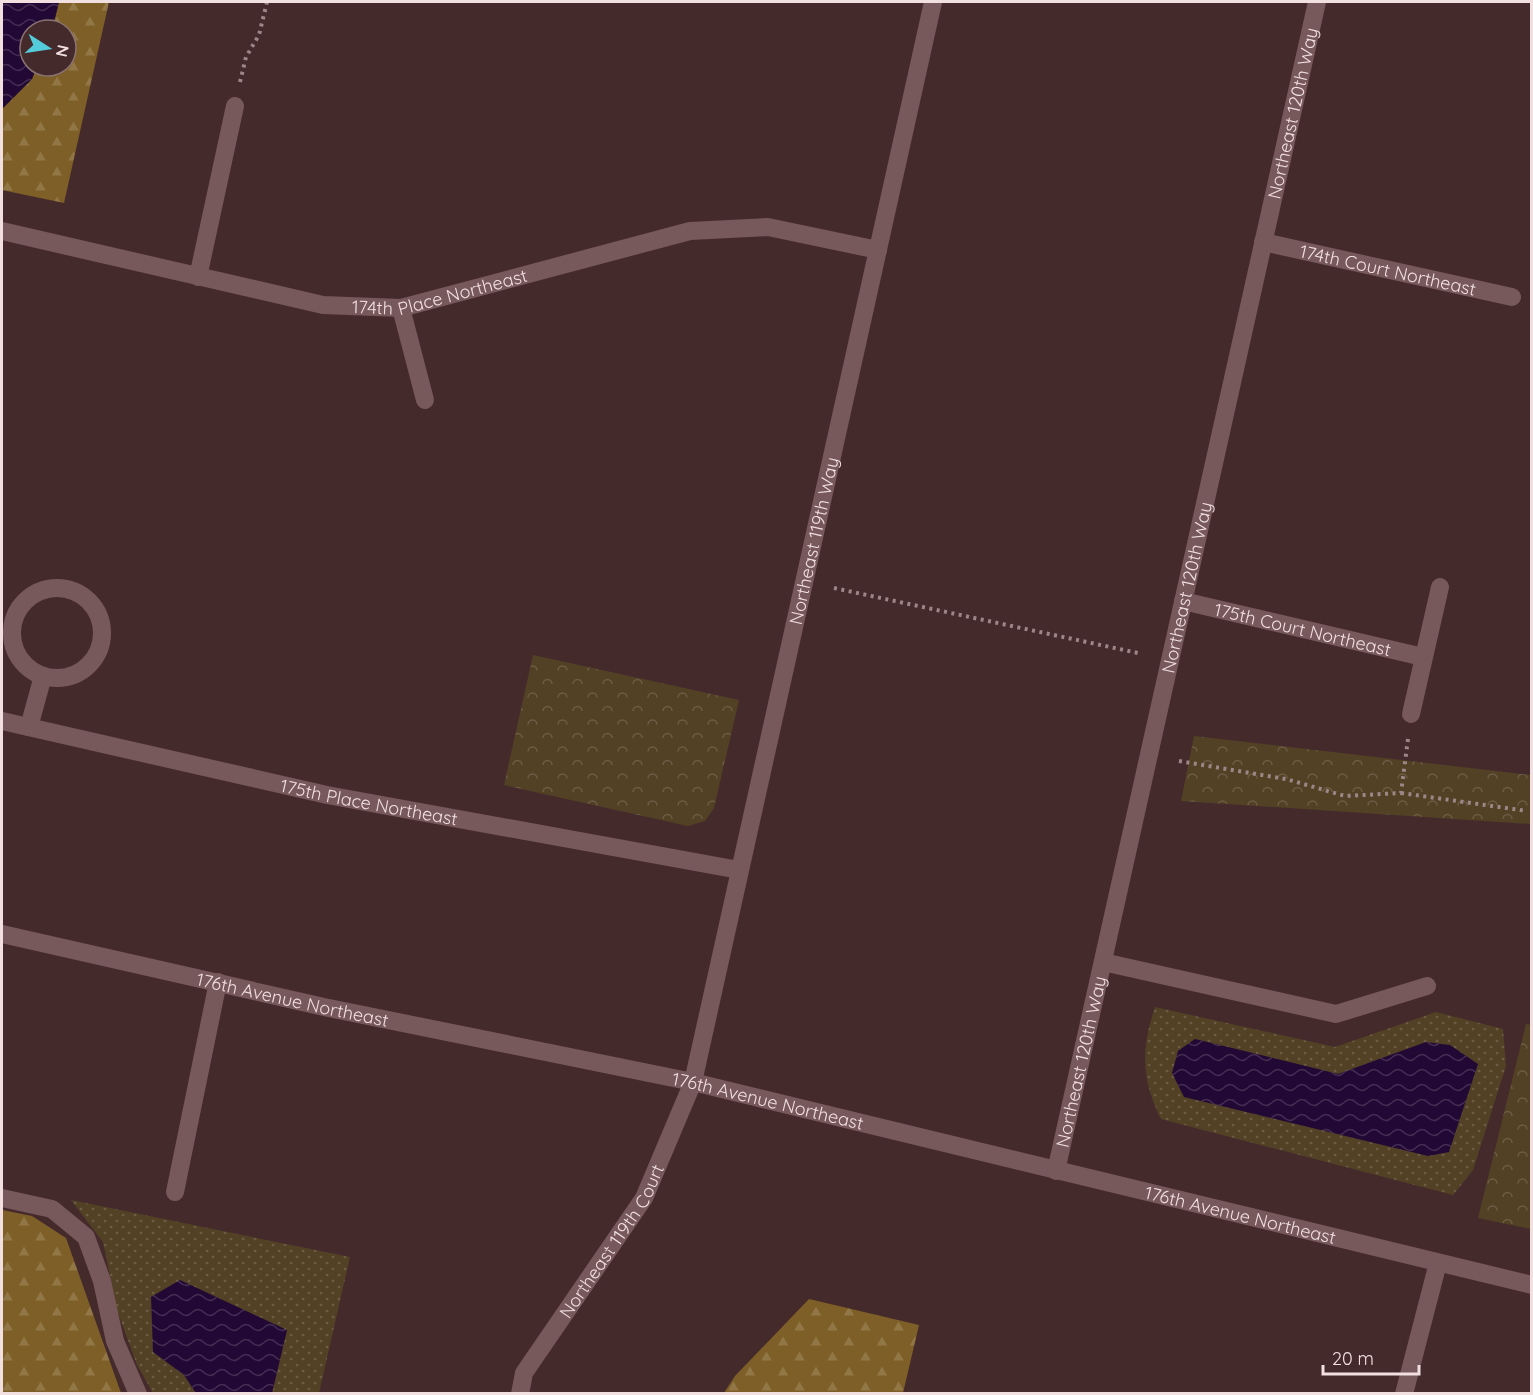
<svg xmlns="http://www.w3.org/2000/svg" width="1533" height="1395" viewBox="0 0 1533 1395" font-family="Quicksand,sans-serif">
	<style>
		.grass { fill: url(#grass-dots); fill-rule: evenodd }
		.forest { fill: url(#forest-firs) }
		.park { fill: url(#park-crowns) }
		.water { fill: url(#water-waves) }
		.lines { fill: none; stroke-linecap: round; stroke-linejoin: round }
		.path { stroke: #9c8687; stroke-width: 4; stroke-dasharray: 3 4.5; stroke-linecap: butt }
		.minor { stroke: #77585b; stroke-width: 18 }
		.labels { text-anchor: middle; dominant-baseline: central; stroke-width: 6; stroke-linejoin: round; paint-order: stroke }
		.street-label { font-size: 18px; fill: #f2e0e1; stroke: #452a2c }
	</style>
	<defs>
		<pattern id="grass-dots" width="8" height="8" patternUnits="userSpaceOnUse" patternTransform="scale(1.5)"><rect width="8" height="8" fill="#524124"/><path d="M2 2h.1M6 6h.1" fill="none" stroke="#6b5c44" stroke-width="1.8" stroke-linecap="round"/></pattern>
		<pattern id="forest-firs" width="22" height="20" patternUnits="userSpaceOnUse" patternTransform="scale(1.5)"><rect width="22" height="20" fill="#7e5f27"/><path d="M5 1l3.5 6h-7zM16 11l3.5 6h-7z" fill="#917646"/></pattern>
		<pattern id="park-crowns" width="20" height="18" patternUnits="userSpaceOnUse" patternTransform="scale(1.5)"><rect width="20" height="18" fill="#524124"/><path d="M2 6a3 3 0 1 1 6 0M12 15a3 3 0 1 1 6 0" fill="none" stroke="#6b5c44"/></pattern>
		<pattern id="water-waves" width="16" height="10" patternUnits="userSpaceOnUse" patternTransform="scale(1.5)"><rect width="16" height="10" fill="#220935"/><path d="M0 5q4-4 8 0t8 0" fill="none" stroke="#432d52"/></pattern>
	</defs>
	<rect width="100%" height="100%" fill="#452a2c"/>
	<path class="grass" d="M 1155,1007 L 1335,1047 L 1436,1012 L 1503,1029 L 1506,1066 L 1473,1170 L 1453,1195 L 1161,1119 C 1141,1079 1141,1049 1155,1007 ZM 1195,1039 L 1338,1074 L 1178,1051 Z
		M 71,1200 L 350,1257 L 319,1393 L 272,1393 L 287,1330 L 153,1351 L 184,1375 L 196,1393 L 153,1393 L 137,1365 L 117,1310 L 103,1242 Z"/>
	<path class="forest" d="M 59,2 L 109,2 L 64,203 L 2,190 L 2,109 L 32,79 L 37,66 L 66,66 L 66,30 L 52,30 Z
		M 2,1210 L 32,1216 L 66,1238 L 121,1393 L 2,1393 Z
		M 809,1299 L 919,1325 L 903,1393 L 724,1393 L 735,1376 Z"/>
	<path class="park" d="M 533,655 L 739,700 L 714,808 L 705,821 L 688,826 L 504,785 Z
		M 1194,736 L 1531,775 L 1531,824 L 1181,801 Z
		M 1526,1024 L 1532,1025 L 1531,1229 L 1478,1218 Z"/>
	<path class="water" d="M 2,2 L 59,2 L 52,30 L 30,30 L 30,66 L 37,66 L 32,79 L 2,109 Z
		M 1195,1039 L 1338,1074 L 1426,1042 L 1450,1045 L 1478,1064 L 1449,1152 L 1428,1156 L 1184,1097 L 1172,1073 L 1178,1051 Z
		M 180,1280 L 287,1330 L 272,1393 L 196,1393 L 184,1375 L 153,1352 L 151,1297 Z"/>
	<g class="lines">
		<path class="path" d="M 240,82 L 246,57 L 259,35 L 267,2
			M 834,588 L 1138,653
			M 1179,761 L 1286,779 L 1345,796 L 1401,793 L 1408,739
			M 1401,793 L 1527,811"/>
		<g class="minor">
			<path id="s1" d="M 2,231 L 323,305 L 401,308 L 690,231 L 768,227 L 878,250"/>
			<path id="s2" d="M 1263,242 L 1512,297"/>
			<path d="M 198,277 L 235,106"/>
			<path d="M 401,308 L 425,400"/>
			<circle cx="57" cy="633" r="45"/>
			<path id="s3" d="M 1183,601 L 1423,657"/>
			<path d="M 1411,714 L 1440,587"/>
			<path id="s4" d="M 2,721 L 327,795 L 739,870"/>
			<path d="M 29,727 L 43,676"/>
			<path id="s5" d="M 2,934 L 324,1007 L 693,1082 L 1532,1285"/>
			<path d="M 1103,962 L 1336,1014 L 1427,986"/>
			<path id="s6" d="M 1056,1171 L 1317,2"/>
			<path d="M 175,1192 L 218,982"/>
			<path d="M 2,1198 L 52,1209 L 86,1237 L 102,1281 L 115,1341 L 138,1394"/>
			<path id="s7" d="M 520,1394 L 524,1373 L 644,1198 L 693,1082 L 933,2"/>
			<path d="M 1404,1394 L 1438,1263"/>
		</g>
	</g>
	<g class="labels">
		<g class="street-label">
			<text stroke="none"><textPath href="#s6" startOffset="1084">Northeast 120th Way</textPath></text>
			<text stroke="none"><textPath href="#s2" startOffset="128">174th Court Northeast</textPath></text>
			<text stroke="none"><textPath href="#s1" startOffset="448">174th Place Northeast</textPath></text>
			<text stroke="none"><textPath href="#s7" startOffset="914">Northeast 119th Way</textPath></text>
			<text stroke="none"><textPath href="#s6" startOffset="598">Northeast 120th Way</textPath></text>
			<text stroke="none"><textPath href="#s3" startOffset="123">175th Court Northeast</textPath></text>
			<text stroke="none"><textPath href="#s4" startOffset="376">175th Place Northeast</textPath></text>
			<text stroke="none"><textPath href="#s5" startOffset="298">176th Avenue Northeast</textPath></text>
			<text stroke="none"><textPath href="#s6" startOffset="112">Northeast 120th Way</textPath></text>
			<text stroke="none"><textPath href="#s5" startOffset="784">176th Avenue Northeast</textPath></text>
			<text stroke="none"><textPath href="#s5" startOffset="1270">176th Avenue Northeast</textPath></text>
			<text stroke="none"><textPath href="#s7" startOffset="180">Northeast 119th Court</textPath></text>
		</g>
	</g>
	<rect width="1533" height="1395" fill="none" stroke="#f2e0e1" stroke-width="6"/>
	<g transform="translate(48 48) rotate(102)"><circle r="28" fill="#452a2c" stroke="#8a7374" stroke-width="1.5"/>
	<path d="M0-4.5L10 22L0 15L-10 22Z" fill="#53cbdb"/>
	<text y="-9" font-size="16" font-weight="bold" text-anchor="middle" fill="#f2e0e1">N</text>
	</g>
	<path d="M1323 1365v9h96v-9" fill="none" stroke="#f2e0e1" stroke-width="3"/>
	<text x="1332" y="1365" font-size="18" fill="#f2e0e1" stroke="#452a2c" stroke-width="4.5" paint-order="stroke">20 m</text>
</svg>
